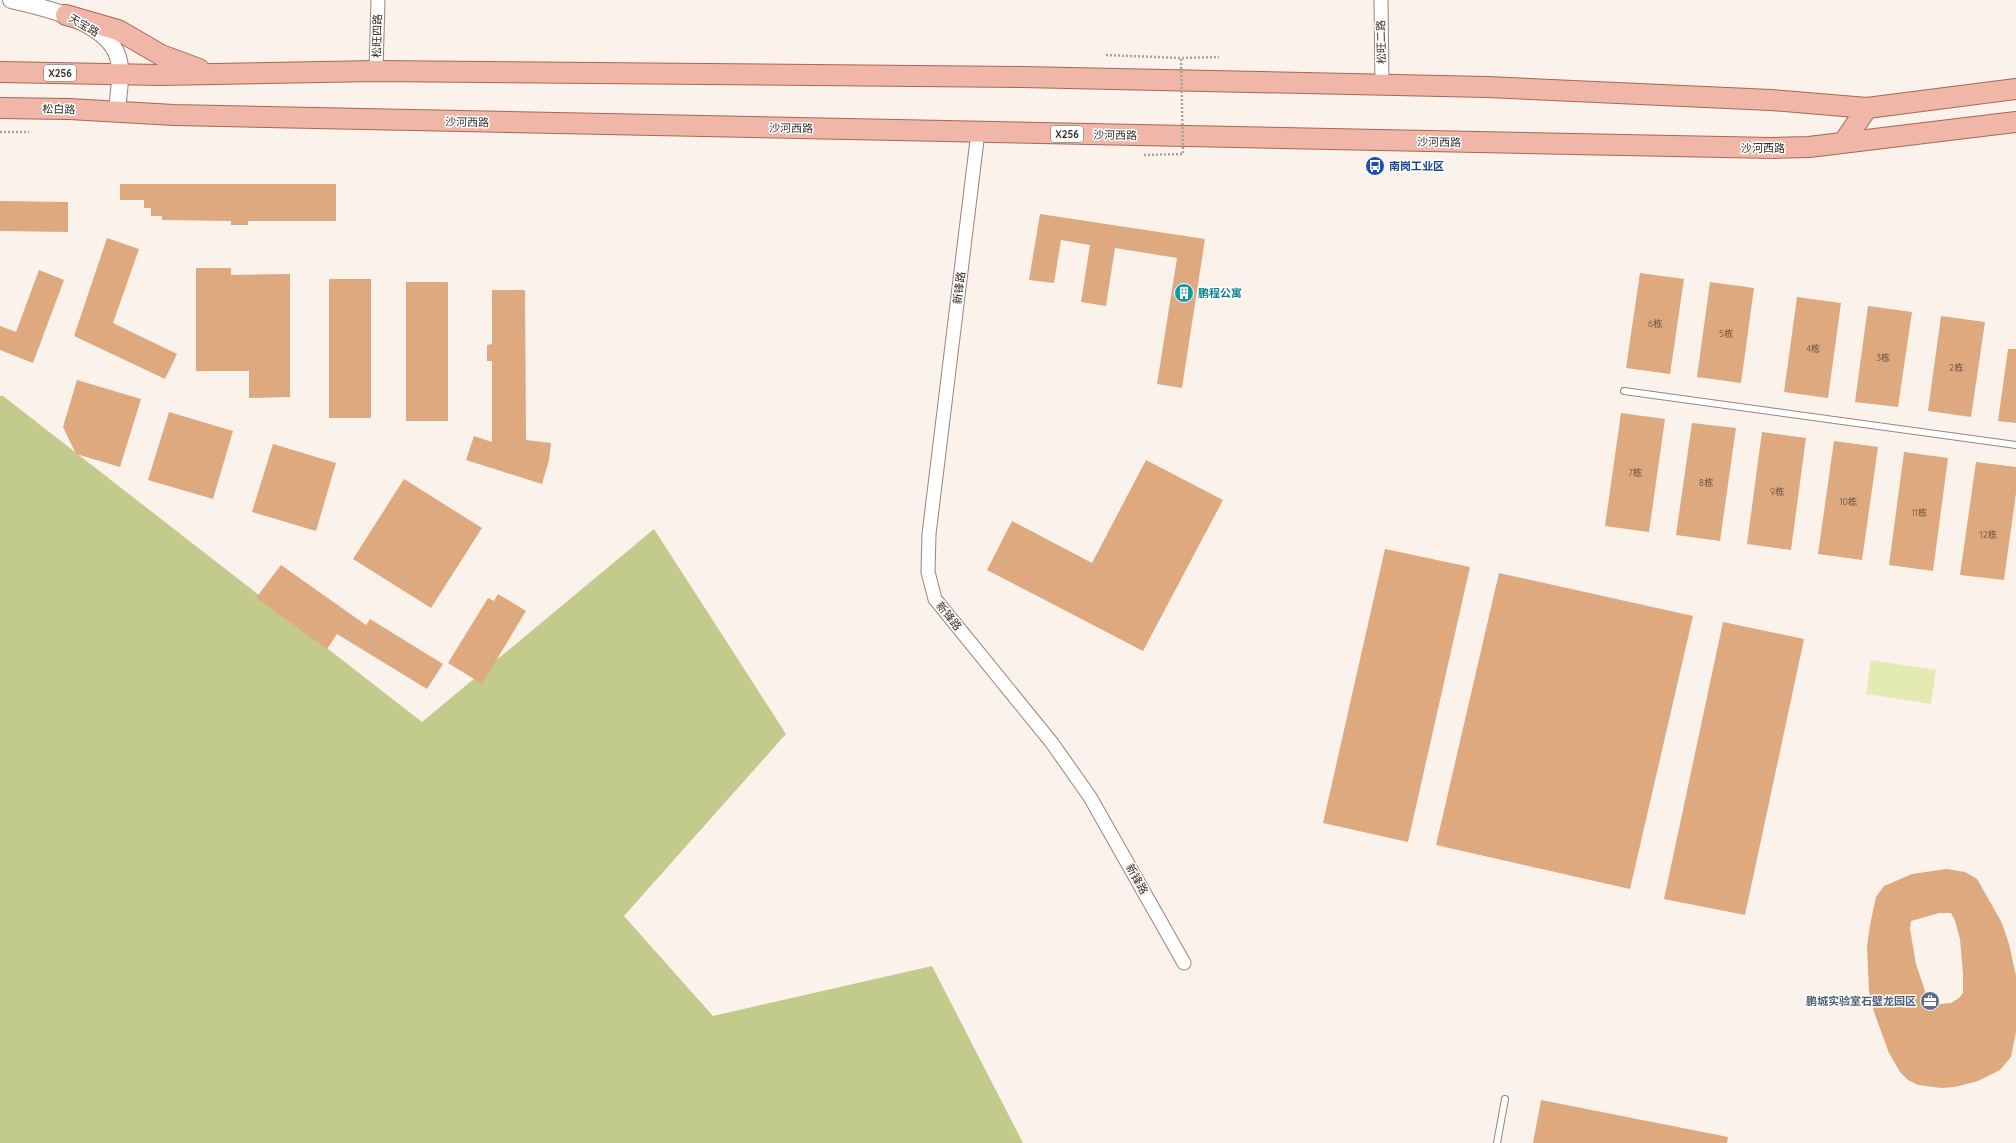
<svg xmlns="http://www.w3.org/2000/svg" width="2016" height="1143" viewBox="0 0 2016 1143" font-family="Quicksand,'Noto Sans SC',sans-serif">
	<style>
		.green { fill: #e3ebb3 }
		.forest { fill: #c3cb8c }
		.building { fill: #dfa97f; fill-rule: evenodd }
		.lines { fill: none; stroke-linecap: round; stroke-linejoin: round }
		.service-casing { stroke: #9a8476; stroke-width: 8 }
		.minor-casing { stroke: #9a8476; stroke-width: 15 }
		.tertiary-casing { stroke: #9a8476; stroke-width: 18 }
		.primary-casing { stroke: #a86655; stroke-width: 22 }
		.path { stroke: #aba29c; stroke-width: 2.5; stroke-dasharray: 2 2; stroke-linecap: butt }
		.service { stroke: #fff; stroke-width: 6 }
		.minor { stroke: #fff; stroke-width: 13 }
		.tertiary { stroke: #fff; stroke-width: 16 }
		.primary { stroke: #f0b6a8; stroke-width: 20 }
		.path-bridge { stroke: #aba29c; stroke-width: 2.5; stroke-dasharray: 2 2; stroke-linecap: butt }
		.labels { text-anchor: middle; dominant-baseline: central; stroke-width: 3; stroke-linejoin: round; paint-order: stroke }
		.number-label { font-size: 9px; fill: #604c3d }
		.shield { fill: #fff; stroke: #726c68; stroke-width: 1 }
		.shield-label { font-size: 10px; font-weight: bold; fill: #362d27 }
		.street-label { font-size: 11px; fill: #362d27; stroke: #fff }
		.transit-label { font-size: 11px; font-weight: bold; fill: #164399; stroke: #fff; text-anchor: start }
		.culture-label { font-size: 11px; font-weight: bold; fill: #0d838f; stroke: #fff; text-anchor: start }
		.service-label { font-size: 11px; font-weight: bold; fill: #4e5e75; stroke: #fff; text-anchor: end }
	</style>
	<rect width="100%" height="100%" fill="#fcf2ec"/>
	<path class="green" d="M 1871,660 L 1936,670 L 1931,704 L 1866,694 Z"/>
	<path class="forest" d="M 0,396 L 3,396 L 422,722 L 654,529 L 786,734 L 624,916 L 713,1016 L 932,966 L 1023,1143 L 0,1143 Z"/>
	<path class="building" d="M 120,184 L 336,184 L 336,221 L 248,221 L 248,225 L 231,225 L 231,221 L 162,220 L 162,216 L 151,216 L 151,208 L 144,208 L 144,200 L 120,200 Z
		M 0,201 L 68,202 L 68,232 L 0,231 Z
		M 1040,214 L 1205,239 L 1182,388 L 1157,384 L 1177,258 L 1115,248 L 1106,306 L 1081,302 L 1090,245 L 1061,240 L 1054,283 L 1029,280 Z
		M 107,238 L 139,249 L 113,323 L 177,354 L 165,379 L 74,336 Z
		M 196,268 L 231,268 L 231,275 L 290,274 L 290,397 L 249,398 L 249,371 L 196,371 Z
		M 39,270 L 64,280 L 33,363 L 0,350 L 0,326 L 16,332 Z
		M 1640,273 L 1684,279 L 1670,374 L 1626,368 Z
		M 329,279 L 371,279 L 371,418 L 329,418 Z
		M 406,282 L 448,282 L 448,421 L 406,421 Z
		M 1710,282 L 1754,288 L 1741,383 L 1697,377 Z
		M 492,290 L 525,290 L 526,440 L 551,443 L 549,460 L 542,484 L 466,460 L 474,436 L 492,442 L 492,361 L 487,361 L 487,345 L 492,344 Z
		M 1797,297 L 1841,303 L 1828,398 L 1784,392 Z
		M 1868,306 L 1912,312 L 1898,407 L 1855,402 Z
		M 1941,316 L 1985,322 L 1971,417 L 1928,411 Z
		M 2008,349 L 2016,349 L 2016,423 L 1998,421 Z
		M 77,380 L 141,399 L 120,467 L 76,454 L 63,427 Z
		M 169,412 L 233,431 L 213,499 L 148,480 Z
		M 1621,413 L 1665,419 L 1649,532 L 1605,526 Z
		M 1692,423 L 1736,428 L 1720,541 L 1676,535 Z
		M 1762,432 L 1806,438 L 1791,550 L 1747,544 Z
		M 1834,441 L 1878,447 L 1862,560 L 1818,554 Z
		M 273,444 L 336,463 L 316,531 L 252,512 Z
		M 1904,452 L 1948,458 L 1933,571 L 1889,565 Z
		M 1146,460 L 1223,500 L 1143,651 L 987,570 L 1012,521 L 1092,563 Z
		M 1976,462 L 2016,467 L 2016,493 L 2004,580 L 1960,575 Z
		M 404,479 L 482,528 L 431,608 L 353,559 Z
		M 1385,549 L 1470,567 L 1408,842 L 1323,823 Z
		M 281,565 L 366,625 L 370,619 L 443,664 L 427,689 L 337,634 L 327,649 L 256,598 Z
		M 1499,573 L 1693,616 L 1630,889 L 1436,845 Z
		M 498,594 L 526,611 L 482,684 L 448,663 L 488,598 L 494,601 Z
		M 1723,622 L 1804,639 L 1745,915 L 1664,899 Z
		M 1947,869 L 1965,872 L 1977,879 L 2002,923 L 2009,944 L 2016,976 L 2016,1032 L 2011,1057 L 2000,1070 L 1978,1081 L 1955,1087 L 1942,1088 L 1918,1085 L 1908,1080 L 1900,1072 L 1889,1053 L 1874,1012 L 1869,991 L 1867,947 L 1870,925 L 1876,897 L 1884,886 L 1912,874 ZM 1939,913 L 1951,913 L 1955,921 L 1960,939 L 1963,974 L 1963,993 L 1959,998 L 1951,1003 L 1941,1004 L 1928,1000 L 1916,964 L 1910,929 L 1911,921 Z
		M 1541,1100 L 1728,1137 L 1727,1143 L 1533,1143 Z"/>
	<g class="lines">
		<g class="service-casing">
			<path id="service" d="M 1624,391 L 2016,445
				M 1497,1143 L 1505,1099"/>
		</g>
		<g class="minor-casing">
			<path id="minor" d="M 1381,0 L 1382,85
				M 376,71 L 378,0
				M 978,132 L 929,534 L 928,572 L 935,599 L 1052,743 L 1090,797 L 1184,963"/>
		</g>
		<g class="tertiary-casing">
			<path id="tertiary" d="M 11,0 C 42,7 107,21 118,57 C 123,73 118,94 117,111"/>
		</g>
		<g class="primary-casing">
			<path id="primary" d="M 66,15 L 118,30 L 161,55 L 199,69
				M 0,72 L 160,75 L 376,71 L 1022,77 L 1487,87 L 1771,100 L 1867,108 L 2016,89
				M 0,108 L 69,109 L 174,115 L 1772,148 L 1809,147 L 2016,122
				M 1843,143 L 1867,108"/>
		</g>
		<path class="path" d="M 1106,55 L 1181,58
			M 0,132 L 29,132"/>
		<use href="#service" class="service"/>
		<use href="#minor" class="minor"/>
		<use href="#tertiary" class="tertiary"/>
		<use href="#primary" class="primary"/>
		<path class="path-bridge" d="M 1144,155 L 1183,154 L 1181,58 L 1219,57"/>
	</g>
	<defs>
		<g id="bus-disc" transform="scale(1)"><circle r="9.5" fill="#1a4fb4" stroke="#fff"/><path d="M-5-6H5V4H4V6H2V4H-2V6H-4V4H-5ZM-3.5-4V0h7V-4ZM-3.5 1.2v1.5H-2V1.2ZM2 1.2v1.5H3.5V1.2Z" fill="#fff"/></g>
		<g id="building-disc" transform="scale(1)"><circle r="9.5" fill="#0f9aa8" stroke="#fff"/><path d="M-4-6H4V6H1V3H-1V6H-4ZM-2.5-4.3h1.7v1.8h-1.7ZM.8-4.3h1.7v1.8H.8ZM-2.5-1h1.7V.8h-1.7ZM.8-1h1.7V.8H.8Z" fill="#fff"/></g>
		<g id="office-disc" transform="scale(1)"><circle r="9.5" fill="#5c6f8a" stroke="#fff"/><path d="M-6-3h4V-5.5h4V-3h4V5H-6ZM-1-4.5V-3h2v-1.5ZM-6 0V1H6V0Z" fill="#fff"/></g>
	</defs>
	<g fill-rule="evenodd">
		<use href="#bus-disc" x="1375" y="166"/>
		<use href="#building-disc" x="1184" y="293"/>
		<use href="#office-disc" x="1930" y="1001"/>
	</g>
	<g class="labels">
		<g class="number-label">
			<text x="1655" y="323">6栋</text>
			<text x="1726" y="333">5栋</text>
			<text x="1813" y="348">4栋</text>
			<text x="1883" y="357">3栋</text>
			<text x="1956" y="367">2栋</text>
			<text x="1635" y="472">7栋</text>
			<text x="1706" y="482">8栋</text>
			<text x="1777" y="491">9栋</text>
			<text x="1848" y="501">10栋</text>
			<text x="1919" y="512">11栋</text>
			<text x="1988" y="534">12栋</text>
		</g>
		<g class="shield">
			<rect x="44" y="65" width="32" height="16" rx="3"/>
			<rect x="1051" y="126" width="32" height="16" rx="3"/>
		</g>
		<g class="shield-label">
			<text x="60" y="73">X256</text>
			<text x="1067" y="134">X256</text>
		</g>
		<g class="street-label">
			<text transform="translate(84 25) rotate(30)">天宝路</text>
			<text transform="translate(377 36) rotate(-89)">松旺四路</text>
			<text transform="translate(1381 42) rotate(-91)">松旺二路</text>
			<text transform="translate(59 109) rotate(2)">松白路</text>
			<text transform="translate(467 122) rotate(1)">沙河西路</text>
			<text transform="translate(791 128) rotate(1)">沙河西路</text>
			<text transform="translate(1115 135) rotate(1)">沙河西路</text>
			<text transform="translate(1439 142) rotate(1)">沙河西路</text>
			<text x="1763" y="148">沙河西路</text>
			<text transform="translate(959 288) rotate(-83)">新锋路</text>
			<text transform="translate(949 616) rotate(51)">新锋路</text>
			<text transform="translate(1137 879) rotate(61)">新锋路</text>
		</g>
		<g class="transit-label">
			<text x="1389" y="166">南岗工业区</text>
		</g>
		<g class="culture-label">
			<text x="1198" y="293">鹏程公寓</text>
		</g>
		<g class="service-label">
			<text x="1916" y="1001">鹏城实验室石壁龙园区</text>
		</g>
	</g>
</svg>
